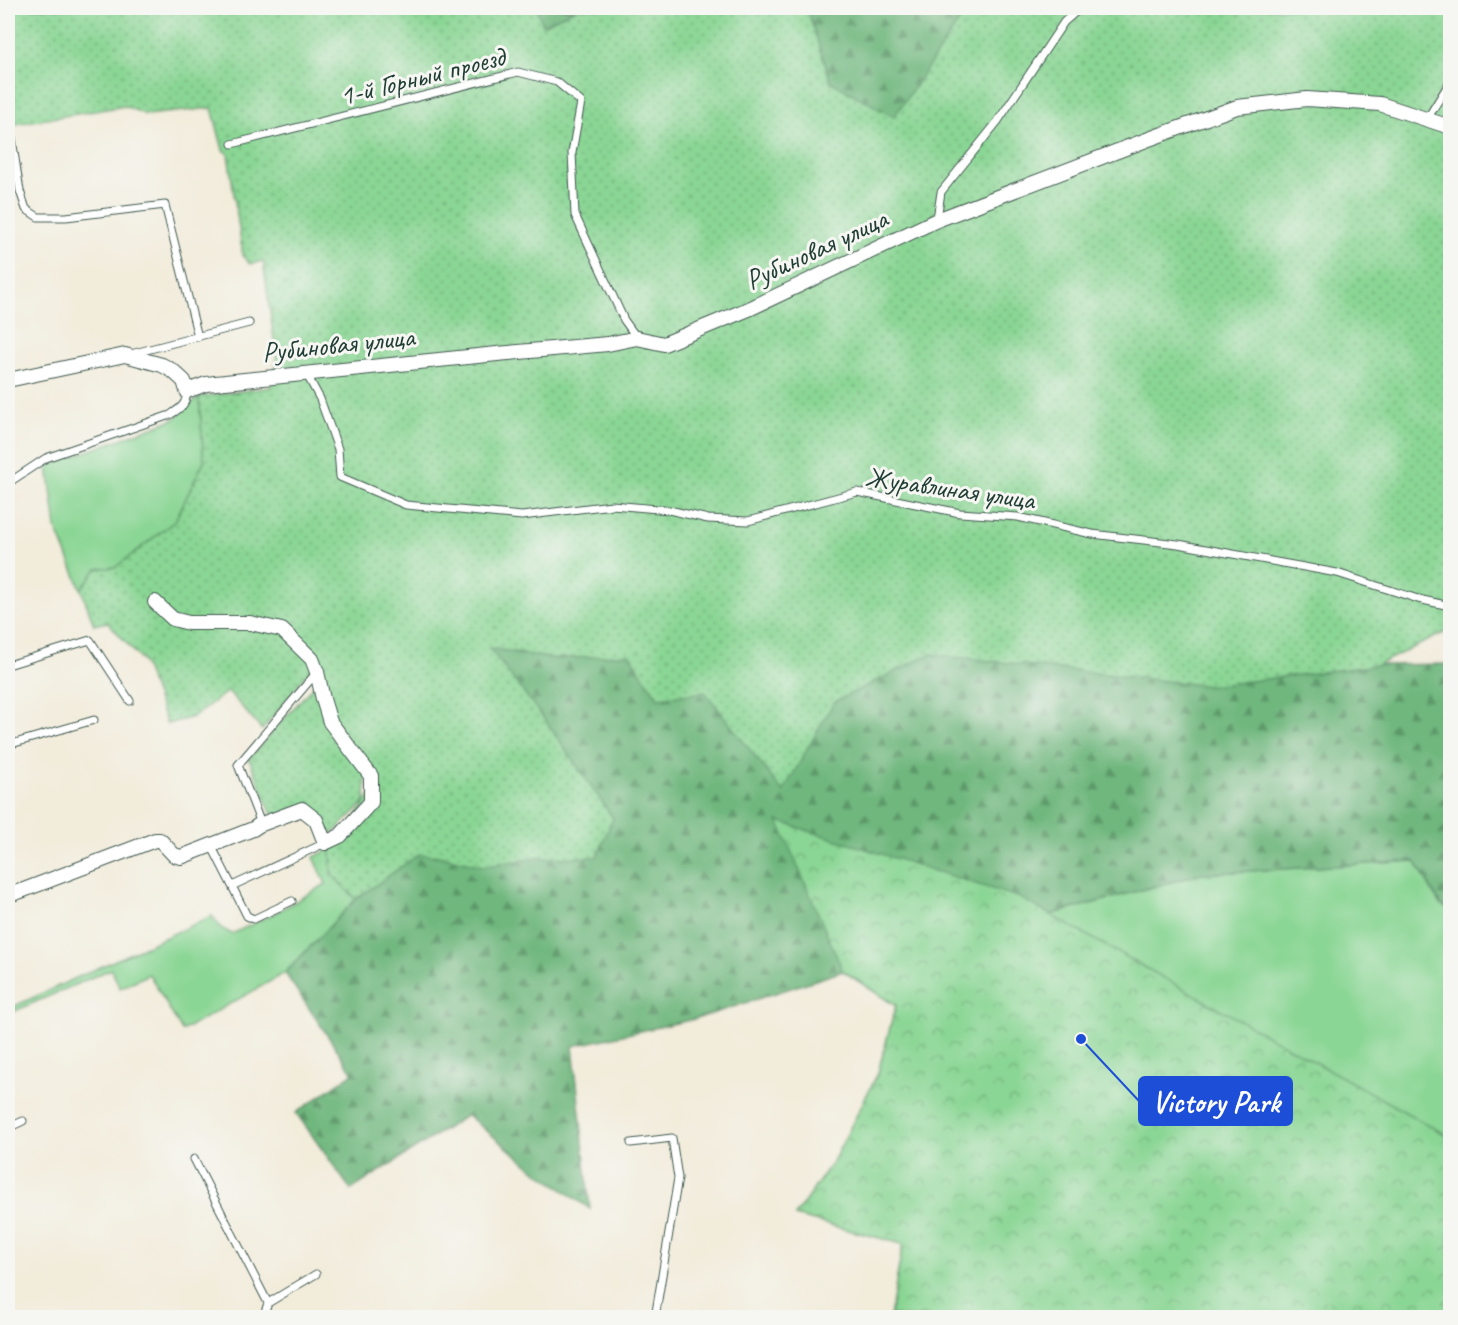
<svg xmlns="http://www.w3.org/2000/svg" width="1458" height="1325" viewBox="0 0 1458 1325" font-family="Caveat,sans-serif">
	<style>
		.grass { fill: #8ad694; stroke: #548a64; stroke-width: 1.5 }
		.forest { fill: url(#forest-firs); stroke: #477a59; stroke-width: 1.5 }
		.park { fill: url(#park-crowns); stroke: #548a64; stroke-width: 1.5 }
		.garden { fill: url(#garden-dots); stroke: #548a64; stroke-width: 1.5 }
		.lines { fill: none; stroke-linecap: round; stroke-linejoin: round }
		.lane-casing { stroke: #3f574d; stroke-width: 9 }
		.street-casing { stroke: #3f574d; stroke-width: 16 }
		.lane { stroke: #fff; stroke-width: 7 }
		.street { stroke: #fff; stroke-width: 14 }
		.labels { text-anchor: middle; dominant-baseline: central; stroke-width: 6; stroke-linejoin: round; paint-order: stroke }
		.street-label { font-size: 28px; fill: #1f3d34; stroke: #f6f6f2 }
		.leader { fill: none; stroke: #1d4ed8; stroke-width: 2 }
		.callout-dot { fill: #1d4ed8; stroke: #f6f6f2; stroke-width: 2 }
		.callout { fill: #1d4ed8; stroke: #1d4ed8; stroke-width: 2 }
		.callout-label { font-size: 30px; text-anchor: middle; font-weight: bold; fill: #fff }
	</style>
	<defs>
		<pattern id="forest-firs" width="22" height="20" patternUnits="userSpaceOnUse" patternTransform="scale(1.5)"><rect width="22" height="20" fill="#6fb77e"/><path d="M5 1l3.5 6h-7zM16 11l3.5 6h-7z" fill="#5b9668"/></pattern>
		<pattern id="park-crowns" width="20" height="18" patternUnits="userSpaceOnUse" patternTransform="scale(1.5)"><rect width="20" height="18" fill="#8ad694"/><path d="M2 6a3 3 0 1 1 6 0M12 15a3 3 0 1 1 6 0" fill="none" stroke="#70af7a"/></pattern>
		<pattern id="garden-dots" width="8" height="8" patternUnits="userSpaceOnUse" patternTransform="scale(1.5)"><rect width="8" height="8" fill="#8ad694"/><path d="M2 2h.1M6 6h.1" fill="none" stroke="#70af7a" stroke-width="1.8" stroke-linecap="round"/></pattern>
	</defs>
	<rect width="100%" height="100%" fill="#f6f6f2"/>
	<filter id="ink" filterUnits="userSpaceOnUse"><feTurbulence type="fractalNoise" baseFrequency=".0167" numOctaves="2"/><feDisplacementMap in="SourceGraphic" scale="12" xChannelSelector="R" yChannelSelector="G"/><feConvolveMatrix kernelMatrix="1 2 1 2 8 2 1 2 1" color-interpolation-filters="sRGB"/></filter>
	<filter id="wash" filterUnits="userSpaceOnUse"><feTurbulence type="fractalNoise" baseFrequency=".008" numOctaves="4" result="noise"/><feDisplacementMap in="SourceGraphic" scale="24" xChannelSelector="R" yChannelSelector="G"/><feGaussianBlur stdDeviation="1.35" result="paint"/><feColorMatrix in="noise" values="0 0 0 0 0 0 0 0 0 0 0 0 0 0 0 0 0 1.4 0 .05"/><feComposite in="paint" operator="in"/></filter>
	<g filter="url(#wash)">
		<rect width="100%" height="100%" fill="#f2ecdb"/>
		<path class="grass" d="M 199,397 L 204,461 L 175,521 L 116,567 L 97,569 L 81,589 L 56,528 L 48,466 L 174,419 Z
			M 331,848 L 332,874 L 356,899 L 285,973 L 182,1031 L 149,974 L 120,988 L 111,969 L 8,1014 L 8,1009 L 212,916 L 221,928 L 232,934 L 277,912 L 326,884 L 314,857 Z
			M 1415,861 L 1440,905 L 1450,910 L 1450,1317 L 890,1317 L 903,1244 L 795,1216 L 834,1160 L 878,1073 L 896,1006 L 843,971 L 1200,874 Z"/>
		<path class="forest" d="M 536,8 L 578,8 L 542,25 Z
			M 814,8 L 968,8 L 894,118 L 831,82 L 809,15 Z
			M 488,648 L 556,659 L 629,654 L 658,698 L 705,692 L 783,791 L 834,702 L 930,654 L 1210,686 L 1377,665 L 1450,664 L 1450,910 L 1441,905 L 1415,861 L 1200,874 L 843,971 L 699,1018 L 573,1046 L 590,1209 L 536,1171 L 467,1115 L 351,1190 L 296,1113 L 353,1073 L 285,973 L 356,899 L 419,854 L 445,857 L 483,866 L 537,858 L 613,818 L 545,720 Z"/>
		<path class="park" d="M 778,821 L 1020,898 L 1450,1137 L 1450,1317 L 890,1317 L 903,1244 L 795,1216 L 834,1160 L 878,1073 L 896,1005 L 843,971 Z"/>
		<path class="garden" d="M 8,8 L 536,8 L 543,25 L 578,8 L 814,8 L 809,15 L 831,82 L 894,117 L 968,8 L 1450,8 L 1450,630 L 1377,665 L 1210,686 L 930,654 L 834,702 L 783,792 L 705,692 L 658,698 L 629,654 L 556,659 L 489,648 L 545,720 L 613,818 L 597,857 L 537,858 L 483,866 L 445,857 L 419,854 L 356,899 L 331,874 L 331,848 L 343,839 L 376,785 L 335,721 L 310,670 L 262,730 L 228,691 L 193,717 L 167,724 L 143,662 L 108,622 L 94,625 L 81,589 L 97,569 L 116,567 L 175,521 L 204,461 L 199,397 L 271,387 L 277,361 L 263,261 L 250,264 L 243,256 L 228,154 L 223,150 L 212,108 L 146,115 L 125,106 L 16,124 L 8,76 Z
			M 314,685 L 366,777 L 365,802 L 332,834 L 327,834 L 311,803 L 273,817 L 249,759 Z"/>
	</g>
	<g filter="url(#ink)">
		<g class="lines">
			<g class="lane-casing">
				<path id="lane" d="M 8,113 L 20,191 L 26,209 L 38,217 L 66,217 L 165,205 L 198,337
					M 1427,119 L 1450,82
					M 232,144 L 518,72 L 557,82 L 581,102 L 572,153 L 575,215 L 624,320 L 637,338
					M 937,219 L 941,192 L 998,121 L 1064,22 L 1080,8
					M 131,354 L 249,323
					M 306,373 L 320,399 L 338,449 L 340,477 L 406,505 L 522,516 L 612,505 L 669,510 L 708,519 L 748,521 L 857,492 L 960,513 L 1018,517 L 1092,534 L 1178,544 L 1337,573 L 1418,599 L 1450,606
					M 8,483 L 46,458 L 170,415 C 182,407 186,405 187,391
					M 8,665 L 90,640 L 130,701
					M 8,745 L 94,720
					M 259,825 L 260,821 L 238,765 L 317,672
					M 211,845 L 232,886 L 325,843
					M 232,886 L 247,916 L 254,919 L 292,901
					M 8,1128 L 23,1121
					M 631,1143 L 672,1138 L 678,1178 L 655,1318
					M 194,1159 L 268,1303 L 316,1274
					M 263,1318 L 268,1303"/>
			</g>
			<g class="street-casing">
				<path id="street" d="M 8,380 L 125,355 L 162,365 L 173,371 L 184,381 L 187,391 L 206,384 L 497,354 L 608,344 L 637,338 L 664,344 L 751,308 L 937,220 L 1149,139 L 1237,107 L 1307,99 L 1380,104 L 1450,127
					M 8,895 L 21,891 L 155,840 L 160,840 L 174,855 L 181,857 L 253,829 L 259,825 L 302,809 L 316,820 L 325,843 L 340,836 L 371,802 L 371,776 L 330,722 L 323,699 L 317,672 L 312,659 L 282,630 L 250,623 L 189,623 L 173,619 L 155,602"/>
			</g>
			<use href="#lane" class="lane"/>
			<use href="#street" class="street"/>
		</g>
	</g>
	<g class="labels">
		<g class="street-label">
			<text transform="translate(422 76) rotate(-14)">1-й Горный проезд</text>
			<text transform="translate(816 249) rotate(-25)">Рубиновая улица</text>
			<text transform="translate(338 344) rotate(-6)">Рубиновая улица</text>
			<text transform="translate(950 488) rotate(8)">Журавлиная улица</text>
		</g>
	</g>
	<path class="leader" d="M1081 1039L1139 1101"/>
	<circle class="callout-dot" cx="1081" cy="1039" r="6"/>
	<rect class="callout" x="1139" y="1077" width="153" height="48" rx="6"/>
	<g class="callout-label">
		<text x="1216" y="1112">Victory Park</text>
	</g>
	<rect width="1458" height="1325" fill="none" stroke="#f6f6f2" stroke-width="30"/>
</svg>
